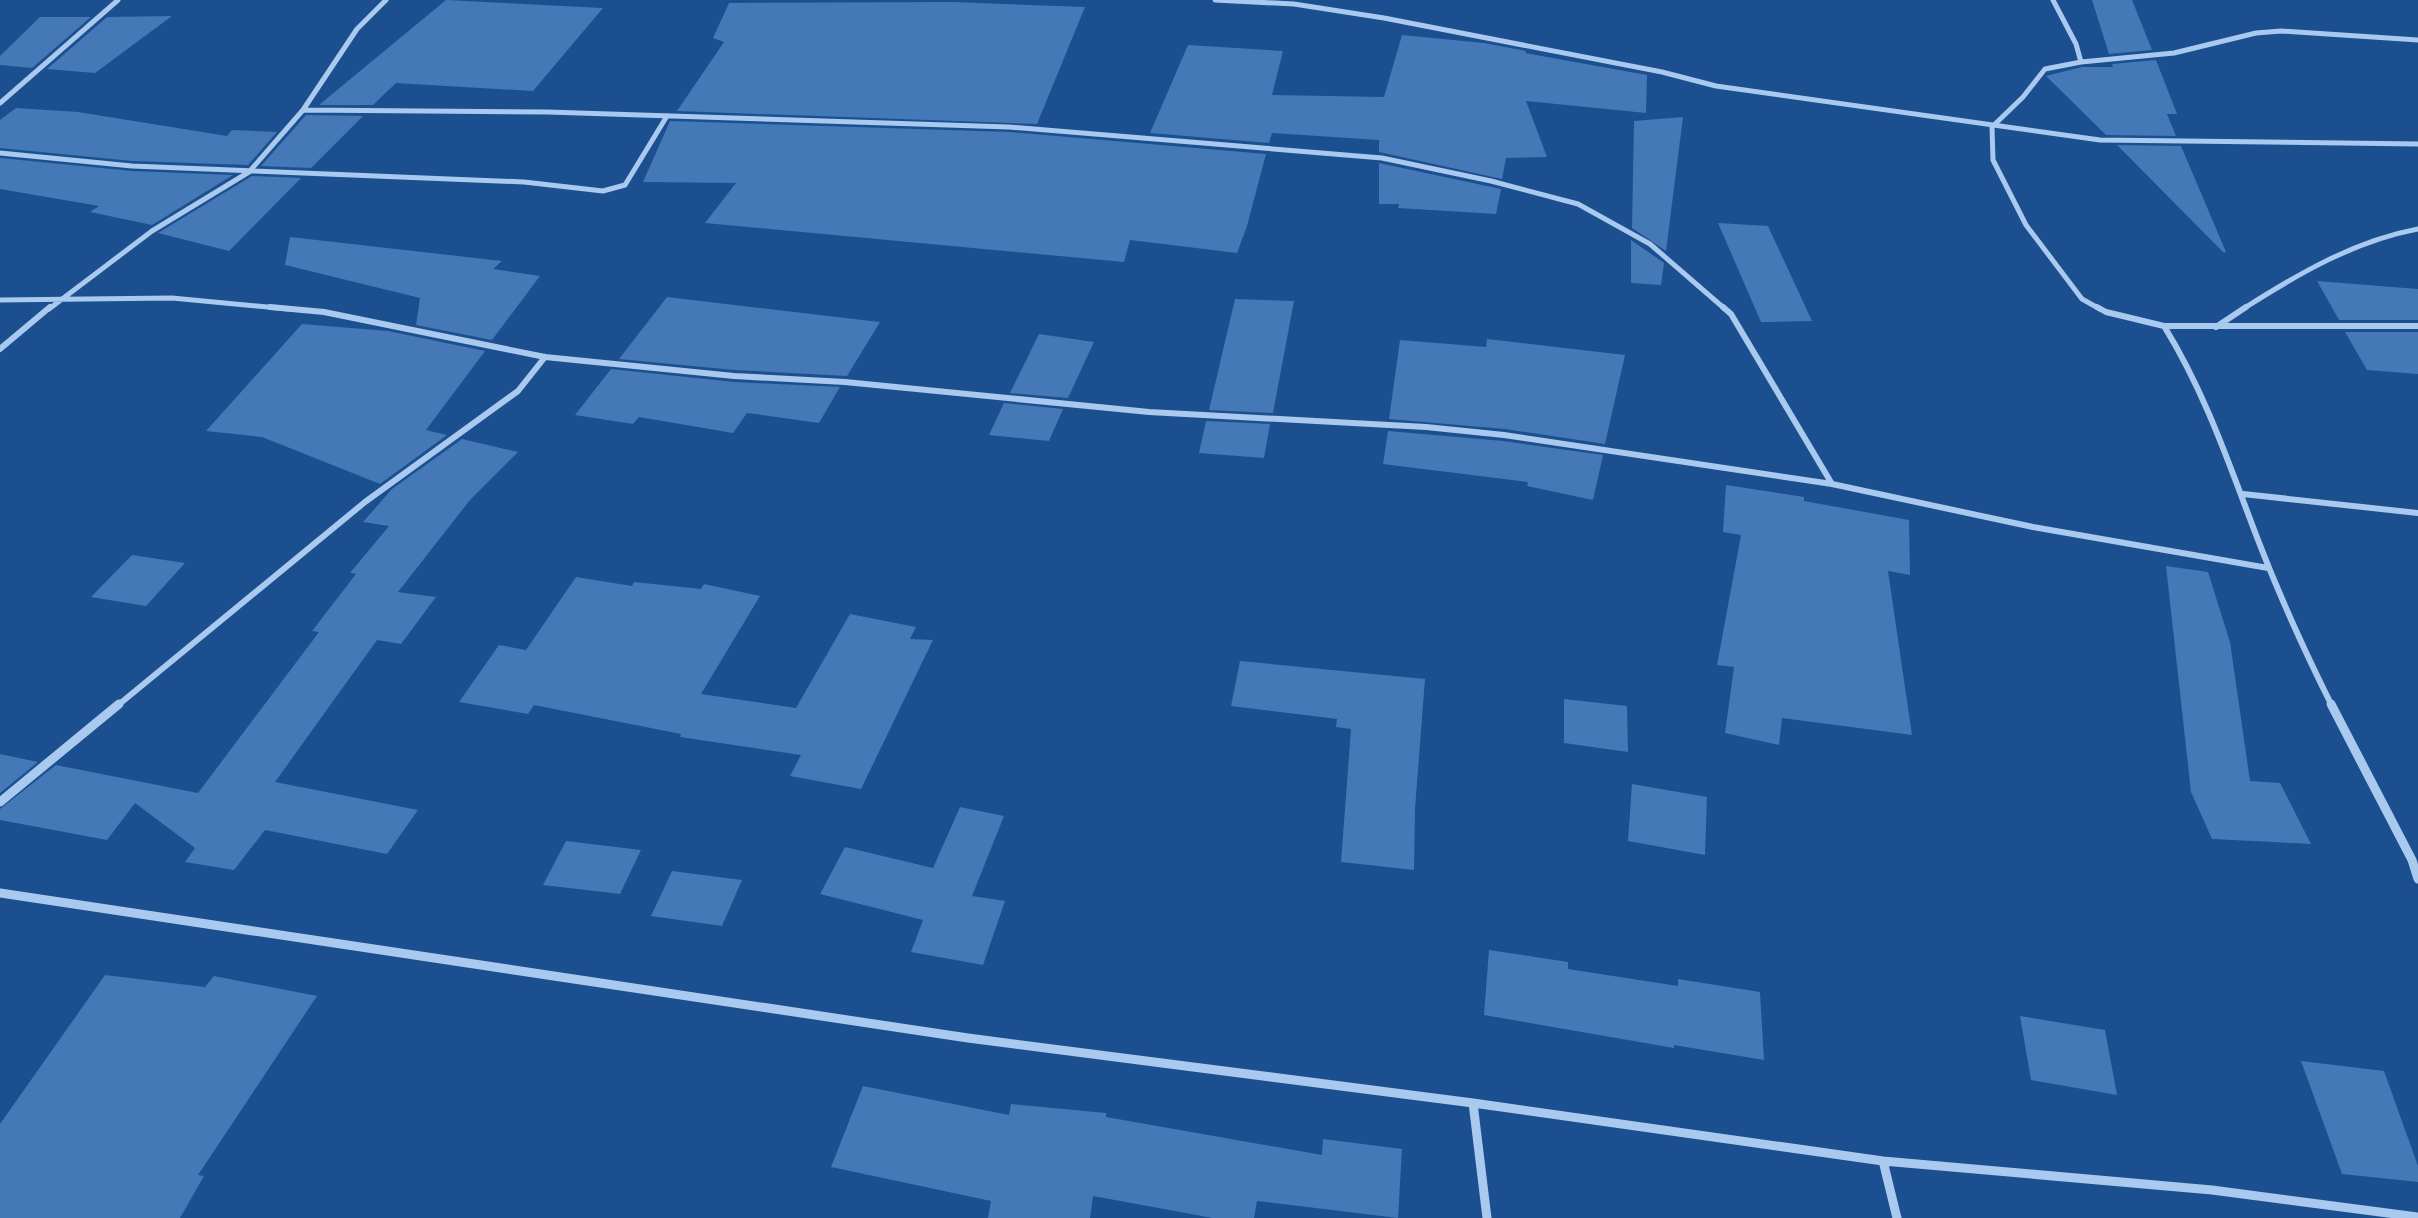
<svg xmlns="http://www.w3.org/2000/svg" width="2418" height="1218" viewBox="0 0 2418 1218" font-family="Lato,sans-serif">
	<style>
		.building { fill: #4478b7 }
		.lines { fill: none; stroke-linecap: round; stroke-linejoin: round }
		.minor-far2 { stroke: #a9c9ee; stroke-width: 5 }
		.minor-far1 { stroke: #a9c9ee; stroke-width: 6 }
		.minor { stroke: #a9c9ee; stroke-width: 9 }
	</style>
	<rect width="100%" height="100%" fill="#1b4f8f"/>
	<path class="building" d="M 446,0 L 603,8 L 533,91 L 396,83 L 373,105 L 319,105 Z
		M 2092,0 L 2132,0 L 2152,50 L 2109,54 Z
		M 953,2 L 1085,7 L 1037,124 L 677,111 L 724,42 L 713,38 L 729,3 Z
		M 172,16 L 95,73 L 47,69 L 107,17 Z
		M 40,17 L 91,17 L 32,68 L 0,65 L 0,56 Z
		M 1402,35 L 1484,43 L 1526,51 L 1525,53 L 1647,75 L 1646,113 L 1526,101 L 1547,157 L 1506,158 L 1502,179 L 1379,152 L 1379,140 L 1272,133 L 1269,143 L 1150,133 L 1188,45 L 1283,51 L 1272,95 L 1384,97 Z
		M 2156,60 L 2177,114 L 2167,114 L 2176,136 L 2106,135 L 2046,76 L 2082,67 L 2113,67 L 2112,64 Z
		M 16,108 L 78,112 L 227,136 L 232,130 L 277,132 L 248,165 L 132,161 L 0,148 L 0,120 Z
		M 306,115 L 363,116 L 311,168 L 261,166 Z
		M 1683,117 L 1666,251 L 1632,228 L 1634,121 Z
		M 670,121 L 1009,132 L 1266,154 L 1247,226 L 1237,253 L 1130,240 L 1124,262 L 705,223 L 736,183 L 643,182 Z
		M 2117,145 L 2181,146 L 2226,252 L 2224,253 Z
		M 0,158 L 132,171 L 233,175 L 152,225 L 90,212 L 99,206 L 0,189 Z
		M 1379,163 L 1501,189 L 1496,214 L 1398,208 L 1399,204 L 1379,204 Z
		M 252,176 L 301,178 L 229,251 L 158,233 Z
		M 1718,223 L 1768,226 L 1812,321 L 1761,322 Z
		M 290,237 L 502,261 L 493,269 L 540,276 L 492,340 L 416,325 L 420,298 L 285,265 Z
		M 1631,240 L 1664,263 L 1661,285 L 1631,283 Z
		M 2317,281 L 2418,289 L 2418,320 L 2339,320 Z
		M 667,297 L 880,322 L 847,376 L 734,370 L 619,359 Z
		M 1235,299 L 1294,301 L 1273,413 L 1209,410 Z
		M 302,324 L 388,331 L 485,351 L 426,430 L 447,435 L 380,484 L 262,437 L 206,431 Z
		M 2345,332 L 2418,332 L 2418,374 L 2367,370 Z
		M 1039,334 L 1094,342 L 1068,398 L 1010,393 Z
		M 1487,339 L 1625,355 L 1605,444 L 1505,429 L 1389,419 L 1400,340 L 1486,347 Z
		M 611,369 L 734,382 L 840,387 L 819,423 L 747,413 L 733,433 L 639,417 L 633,424 L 575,415 Z
		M 1004,403 L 1063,409 L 1049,441 L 989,435 Z
		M 1206,421 L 1270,424 L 1264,458 L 1199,453 Z
		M 1388,431 L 1503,441 L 1603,455 L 1593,500 L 1527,486 L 1528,482 L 1383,464 Z
		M 462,439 L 518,452 L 470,500 L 398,592 L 436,597 L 401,644 L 377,640 L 275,782 L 418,810 L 387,854 L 265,830 L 234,870 L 185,862 L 195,848 L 135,803 L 107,840 L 0,820 L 0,809 L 56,765 L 198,793 L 319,632 L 312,631 L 356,574 L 350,573 L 389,526 L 363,522 L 392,489 Z
		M 1726,485 L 1804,497 L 1804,501 L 1909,520 L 1910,575 L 1888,571 L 1912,735 L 1782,718 L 1779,745 L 1725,733 L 1734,667 L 1717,665 L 1741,535 L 1723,532 Z
		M 132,555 L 185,563 L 146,606 L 91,597 Z
		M 2166,566 L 2208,572 L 2230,642 L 2250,781 L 2280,783 L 2311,844 L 2212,839 L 2191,792 Z
		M 576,577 L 632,586 L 634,582 L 701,589 L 704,584 L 760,596 L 701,694 L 796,708 L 850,614 L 916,627 L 910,639 L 933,640 L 861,789 L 790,776 L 801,755 L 680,737 L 681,734 L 534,705 L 528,714 L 459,702 L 499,645 L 526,650 Z
		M 1240,661 L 1425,679 L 1415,809 L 1414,870 L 1341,862 L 1351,729 L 1336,727 L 1337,719 L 1231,706 Z
		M 1564,699 L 1627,706 L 1628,752 L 1564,743 Z
		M 0,754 L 38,762 L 0,793 Z
		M 1632,784 L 1707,797 L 1705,855 L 1628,841 Z
		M 960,807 L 1004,816 L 972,896 L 1005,901 L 983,965 L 911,952 L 923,920 L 820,894 L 845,847 L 933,868 Z
		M 566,841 L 641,850 L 620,894 L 543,885 Z
		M 672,871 L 742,880 L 722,926 L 651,916 Z
		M 1489,950 L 1568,962 L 1568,969 L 1678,986 L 1678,979 L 1760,992 L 1764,1060 L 1674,1045 L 1674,1048 L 1484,1015 Z
		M 105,975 L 205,987 L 214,976 L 317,996 L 198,1175 L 204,1176 L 180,1218 L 0,1218 L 0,1124 Z
		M 2020,1016 L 2105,1030 L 2117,1095 L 2031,1080 Z
		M 2301,1061 L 2384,1071 L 2418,1166 L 2418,1182 L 2342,1174 Z
		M 863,1086 L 1009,1115 L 1011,1104 L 1106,1113 L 1106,1117 L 1322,1155 L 1323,1139 L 1402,1149 L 1398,1218 L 1257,1201 L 1254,1218 L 1213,1218 L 1093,1196 L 1090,1218 L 988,1218 L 991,1201 L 831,1167 Z"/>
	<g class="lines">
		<path class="minor-far2" d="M 1215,0 L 1294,4 L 1384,18 L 1662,72 L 1716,86 L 2100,140 L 2418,144
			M 2053,0 L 2076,44 L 2081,62 L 2045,69 L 2023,97 L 1992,127 L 1993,160 L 2026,225 L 2082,299 L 2100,309
			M 2081,62 L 2174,53 L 2256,33 L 2281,31 L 2418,40
			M 0,103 L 118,0
			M 303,110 L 548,112 L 1009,127 L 1382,158 L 1491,181 L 1578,204 L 1650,244 L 1725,309
			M 0,153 L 132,166 L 524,182 L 603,191 L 625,185 L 667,116
			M 0,300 L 172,298 L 289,309
			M 49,309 L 152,231 L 249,172 L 303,110 L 357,29 L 386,0
			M 2243,309 C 2298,274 2354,241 2418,229"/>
		<path class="minor-far1" d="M 270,307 L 324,312 L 545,357 L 734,376 L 845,382 L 1149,412 L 1426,427 L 1504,435 L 1832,484 L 2033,527 L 2268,568
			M 1723,307 L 1731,314 L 1832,484
			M 2097,307 L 2106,312 L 2164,326 C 2206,394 2230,467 2258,540 C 2280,597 2305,652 2332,706
			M 2164,326 L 2418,326
			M 2216,327 L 2246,307
			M 0,349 L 50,307
			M 2243,494 L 2418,513
			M 117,706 L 365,502 L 518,391 L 545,357"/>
		<path class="minor" d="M 2331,704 L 2412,860 L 2418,879
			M 0,802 L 119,704
			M 0,893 L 968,1038 L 1473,1103 L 1883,1161 L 2212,1190 L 2418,1217
			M 1473,1103 L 1487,1218
			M 1883,1161 L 1897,1218"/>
	</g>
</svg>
